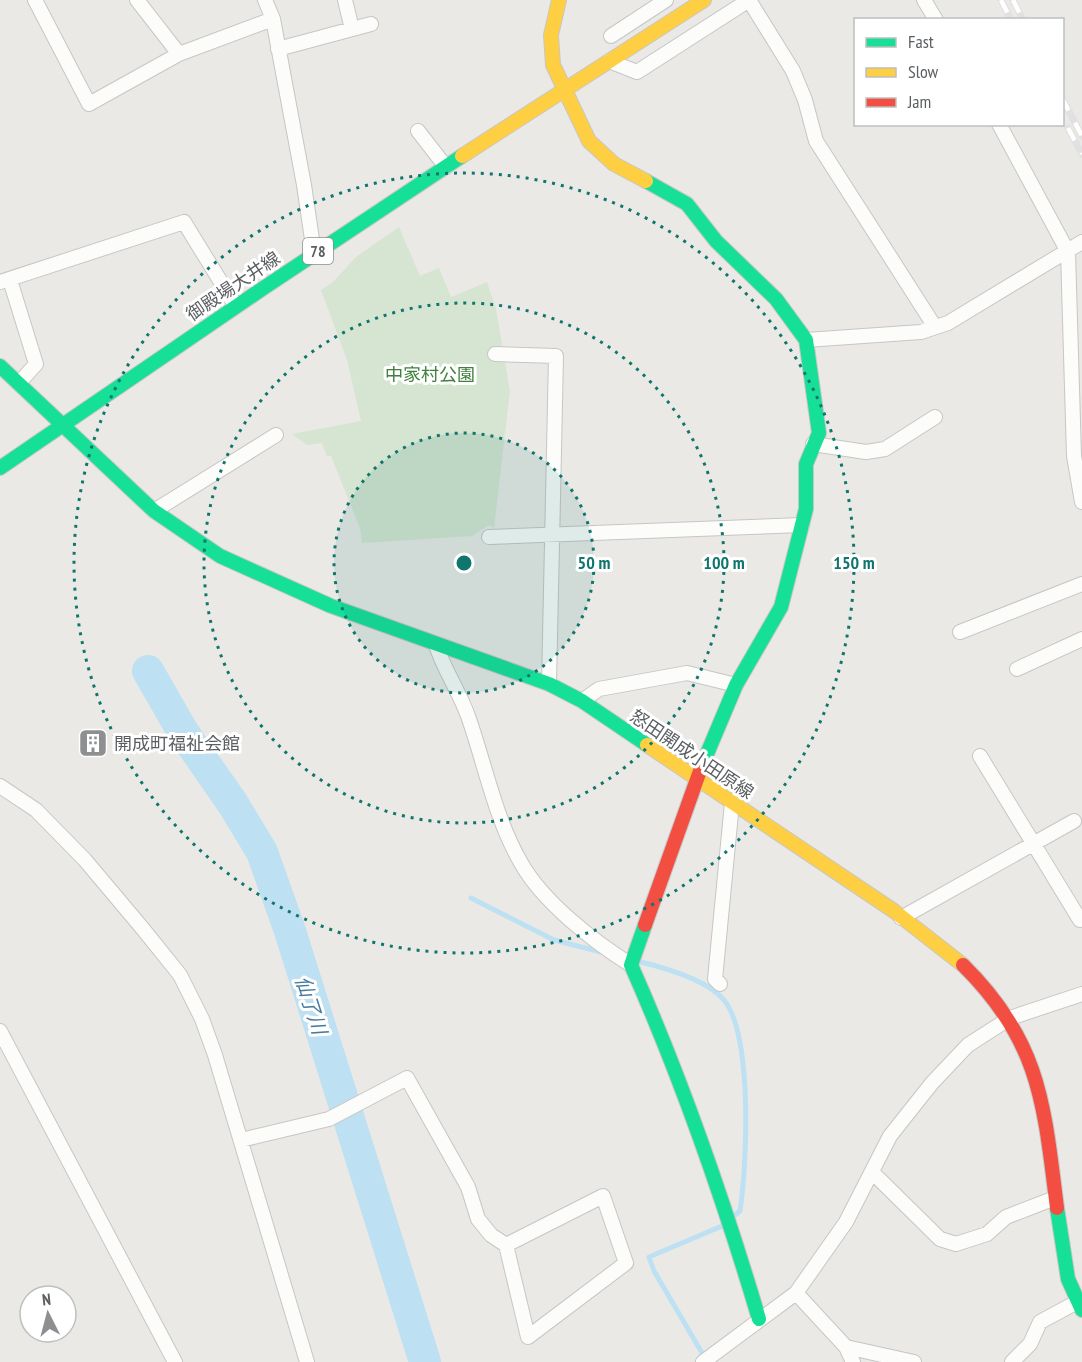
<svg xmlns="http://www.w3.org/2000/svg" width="1082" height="1362" viewBox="0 0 1082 1362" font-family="'PT Sans Narrow','Noto Sans JP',sans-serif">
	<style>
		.green { fill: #d6e5d2 }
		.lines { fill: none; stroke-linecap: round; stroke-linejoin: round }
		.stream { stroke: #bde1f2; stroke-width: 5 }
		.river { stroke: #bde1f2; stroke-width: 32 }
		.street-casing { stroke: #c7c6c6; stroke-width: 16 }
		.fast-casing { stroke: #c7c7c7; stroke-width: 16 }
		.slow-casing { stroke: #c7c7c7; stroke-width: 16 }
		.jam-casing { stroke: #c7c7c7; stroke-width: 16 }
		.street { stroke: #fcfcfb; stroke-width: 14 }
		.fast { stroke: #16e098; stroke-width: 14 }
		.slow { stroke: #ffcf43; stroke-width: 14 }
		.jam { stroke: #f24e42; stroke-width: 14 }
		.rail-casing { stroke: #e2e1e1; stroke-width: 7 }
		.rail { stroke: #fff; stroke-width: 4.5; stroke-dasharray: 14; stroke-linecap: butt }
		.ring { fill: none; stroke: #0f766e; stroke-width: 3; stroke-dasharray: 3 6 }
		.labels { text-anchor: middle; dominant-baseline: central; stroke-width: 6; stroke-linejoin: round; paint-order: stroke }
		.shield { fill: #fff; stroke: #8c8f91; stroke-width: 1.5 }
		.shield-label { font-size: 16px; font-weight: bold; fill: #5b5f62 }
		.street-label { font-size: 18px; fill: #5b5f62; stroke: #fff }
		.park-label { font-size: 18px; fill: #40803c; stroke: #fff }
		.poi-label { font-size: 18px; fill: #5b5f62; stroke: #fff; text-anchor: start }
		.water-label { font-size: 20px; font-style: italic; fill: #457a9f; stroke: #fff }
		.centre { fill: #0f766e; stroke: #fff; stroke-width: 3 }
		.ring-label { font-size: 18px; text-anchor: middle; font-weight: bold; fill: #0f766e; stroke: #fff; stroke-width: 6; stroke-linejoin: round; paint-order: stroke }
	</style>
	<rect width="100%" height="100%" fill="#ebe9e5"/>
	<path class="green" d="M 399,227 L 420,276 L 439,268 L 451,297 L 487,282 L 496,309 L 510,391 L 494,528 L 489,525 L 472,536 L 362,543 L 360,528 L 331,456 L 327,456 L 322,443 L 307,445 L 292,434 L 361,421 L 347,360 L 321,290 L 332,283 L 356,257 Z"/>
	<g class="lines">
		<path class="stream" d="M 471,898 L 554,940 L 605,953
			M 637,961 C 662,967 707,979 724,1000 C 753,1036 747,1166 740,1211 L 722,1226 L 649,1257 L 654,1271 L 705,1358"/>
		<path class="river" d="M 148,671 L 183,732 L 233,804 L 262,852 L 290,931 L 425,1362"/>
		<g class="street-casing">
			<path id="street" d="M 35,0 L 89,104 L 179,54 L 273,19 L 304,185 L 314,253
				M 137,0 L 179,54
				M 265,0 L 273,19
				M 345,0 L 352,29
				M 749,0 L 793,71 L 805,100 L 816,141 L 935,327
				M 924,0 L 936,20
				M 611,36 L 666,0
				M 278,49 L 371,24
				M 609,61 L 637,72 L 749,0
				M 999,124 L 1068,252 L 1074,456 L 1082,502
				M 418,131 L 446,167
				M 10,280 L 36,364 L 19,383
				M 0,282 L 184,222 L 235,305
				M 806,340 L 921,332 L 948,323 L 1082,242
				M 495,354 L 556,356 L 549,684
				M 813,444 L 866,452 L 885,449 L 935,417
				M 154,511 L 276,435
				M 489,537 L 802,525
				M 960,632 L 1082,584
				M 436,645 C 444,670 459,691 468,716 C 485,764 495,818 521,863 C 543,902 593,941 631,965
				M 1017,669 L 1082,639
				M 582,701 L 599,689 L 687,673 L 736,685
				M 980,756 L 1080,920
				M 0,786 L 36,810 L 85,860 L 143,929 L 180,975 L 202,1019 L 215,1055 L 307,1362
				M 901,918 L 1074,821
				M 720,984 L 715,979 L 732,803
				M 0,1031 L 175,1362
				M 241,1140 L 329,1119 L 407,1078 L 468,1187 L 478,1219 L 491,1235 L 506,1245 L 528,1337 L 626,1263 L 603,1196 L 506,1245
				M 872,1172 L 940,1239 L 956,1244 L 987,1234 L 1006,1217 L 1055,1198
				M 796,1293 L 846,1347 L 853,1362
				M 846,1347 L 914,1362
				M 703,1362 L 796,1293 L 846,1222 L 890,1136 L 932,1083 L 968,1045 L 1010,1018 L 1082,994
				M 1012,1362 L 1030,1344 L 1040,1322 L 1077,1302"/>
		</g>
		<g class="fast-casing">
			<path id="fast" d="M 646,181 L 687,204 L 716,241 L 776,299 L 806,340 L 819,433 L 806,464 L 806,509 L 781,607 L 736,685 L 701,768
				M 0,366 L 154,511 L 220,556 L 331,606 L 549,684 L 582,701 L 647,745
				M 0,468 L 262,289 L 462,156
				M 645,925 L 631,965 C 682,1080 723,1198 759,1319
				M 1057,1208 L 1068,1279 L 1082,1310"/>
		</g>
		<g class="slow-casing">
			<path id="slow" d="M 559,0 L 551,35 L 553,65 L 589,141 L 614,164 L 646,181
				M 462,156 L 704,0
				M 647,745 L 894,911 L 963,965"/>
		</g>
		<g class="jam-casing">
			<path id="jam" d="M 645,925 L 701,768
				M 963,965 C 1041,1042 1044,1105 1057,1208"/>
		</g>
		<use href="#street" class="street"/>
		<use href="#fast" class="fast"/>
		<use href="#slow" class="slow"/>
		<use href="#jam" class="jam"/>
		<g class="rail-casing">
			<path id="rail" d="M 1001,0 L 1011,20
				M 1013,0 L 1023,20
				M 1062,98 L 1082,136
				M 1068,128 L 1082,154"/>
		</g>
		<use href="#rail" class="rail"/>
	</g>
	<circle cx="464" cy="563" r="130" fill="#0f766e" fill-opacity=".12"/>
	<g class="ring">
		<circle cx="464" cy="563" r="130"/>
		<circle cx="464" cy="563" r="260"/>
		<circle cx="464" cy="563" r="390"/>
	</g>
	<defs>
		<g id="building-square" transform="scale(1.5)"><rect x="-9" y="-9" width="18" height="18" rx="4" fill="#8d8f90" stroke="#fff"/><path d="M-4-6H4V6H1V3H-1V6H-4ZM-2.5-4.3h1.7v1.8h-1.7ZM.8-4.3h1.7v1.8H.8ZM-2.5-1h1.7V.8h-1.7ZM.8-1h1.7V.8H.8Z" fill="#fff"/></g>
	</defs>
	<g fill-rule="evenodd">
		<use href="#building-square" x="93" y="743"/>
	</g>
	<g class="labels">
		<rect class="shield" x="303" y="238" width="30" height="26" rx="4.5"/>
		<g class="shield-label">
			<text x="318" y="251">78</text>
		</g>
		<g class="street-label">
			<text transform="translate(233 286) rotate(-34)">御殿場大井線</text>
			<text transform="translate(692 754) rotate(34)">怒田開成小田原線</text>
		</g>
		<g class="park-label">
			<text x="430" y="374">中家村公園</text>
		</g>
		<g class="poi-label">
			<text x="114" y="743">開成町福祉会館</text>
		</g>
		<g class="water-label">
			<text transform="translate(311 1005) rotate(72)">仙了川</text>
		</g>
	</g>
	<circle cx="464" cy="563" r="9" class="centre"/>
	<g class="ring-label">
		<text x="594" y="569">50 m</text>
		<text x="724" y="569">100 m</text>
		<text x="854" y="569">150 m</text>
	</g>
	<rect x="854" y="18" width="210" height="108" fill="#ffffff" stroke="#bdbfc0" stroke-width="1.5"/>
	<rect x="866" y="38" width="30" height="9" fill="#16e098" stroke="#bdbfc0" stroke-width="1.5"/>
	<text x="908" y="48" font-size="18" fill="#5b5f62">Fast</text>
	<rect x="866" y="68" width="30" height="9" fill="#ffcf43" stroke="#bdbfc0" stroke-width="1.5"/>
	<text x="908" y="78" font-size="18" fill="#5b5f62">Slow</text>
	<rect x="866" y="98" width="30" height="9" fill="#f24e42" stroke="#bdbfc0" stroke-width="1.5"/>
	<text x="908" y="108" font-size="18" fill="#5b5f62">Jam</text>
	<g transform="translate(48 1314) rotate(354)"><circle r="28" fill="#ffffff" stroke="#bdbfc0" stroke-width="1.5"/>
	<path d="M0-4.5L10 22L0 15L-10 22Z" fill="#8d8f90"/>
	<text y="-9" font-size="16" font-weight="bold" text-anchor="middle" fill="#5b5f62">N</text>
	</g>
</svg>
